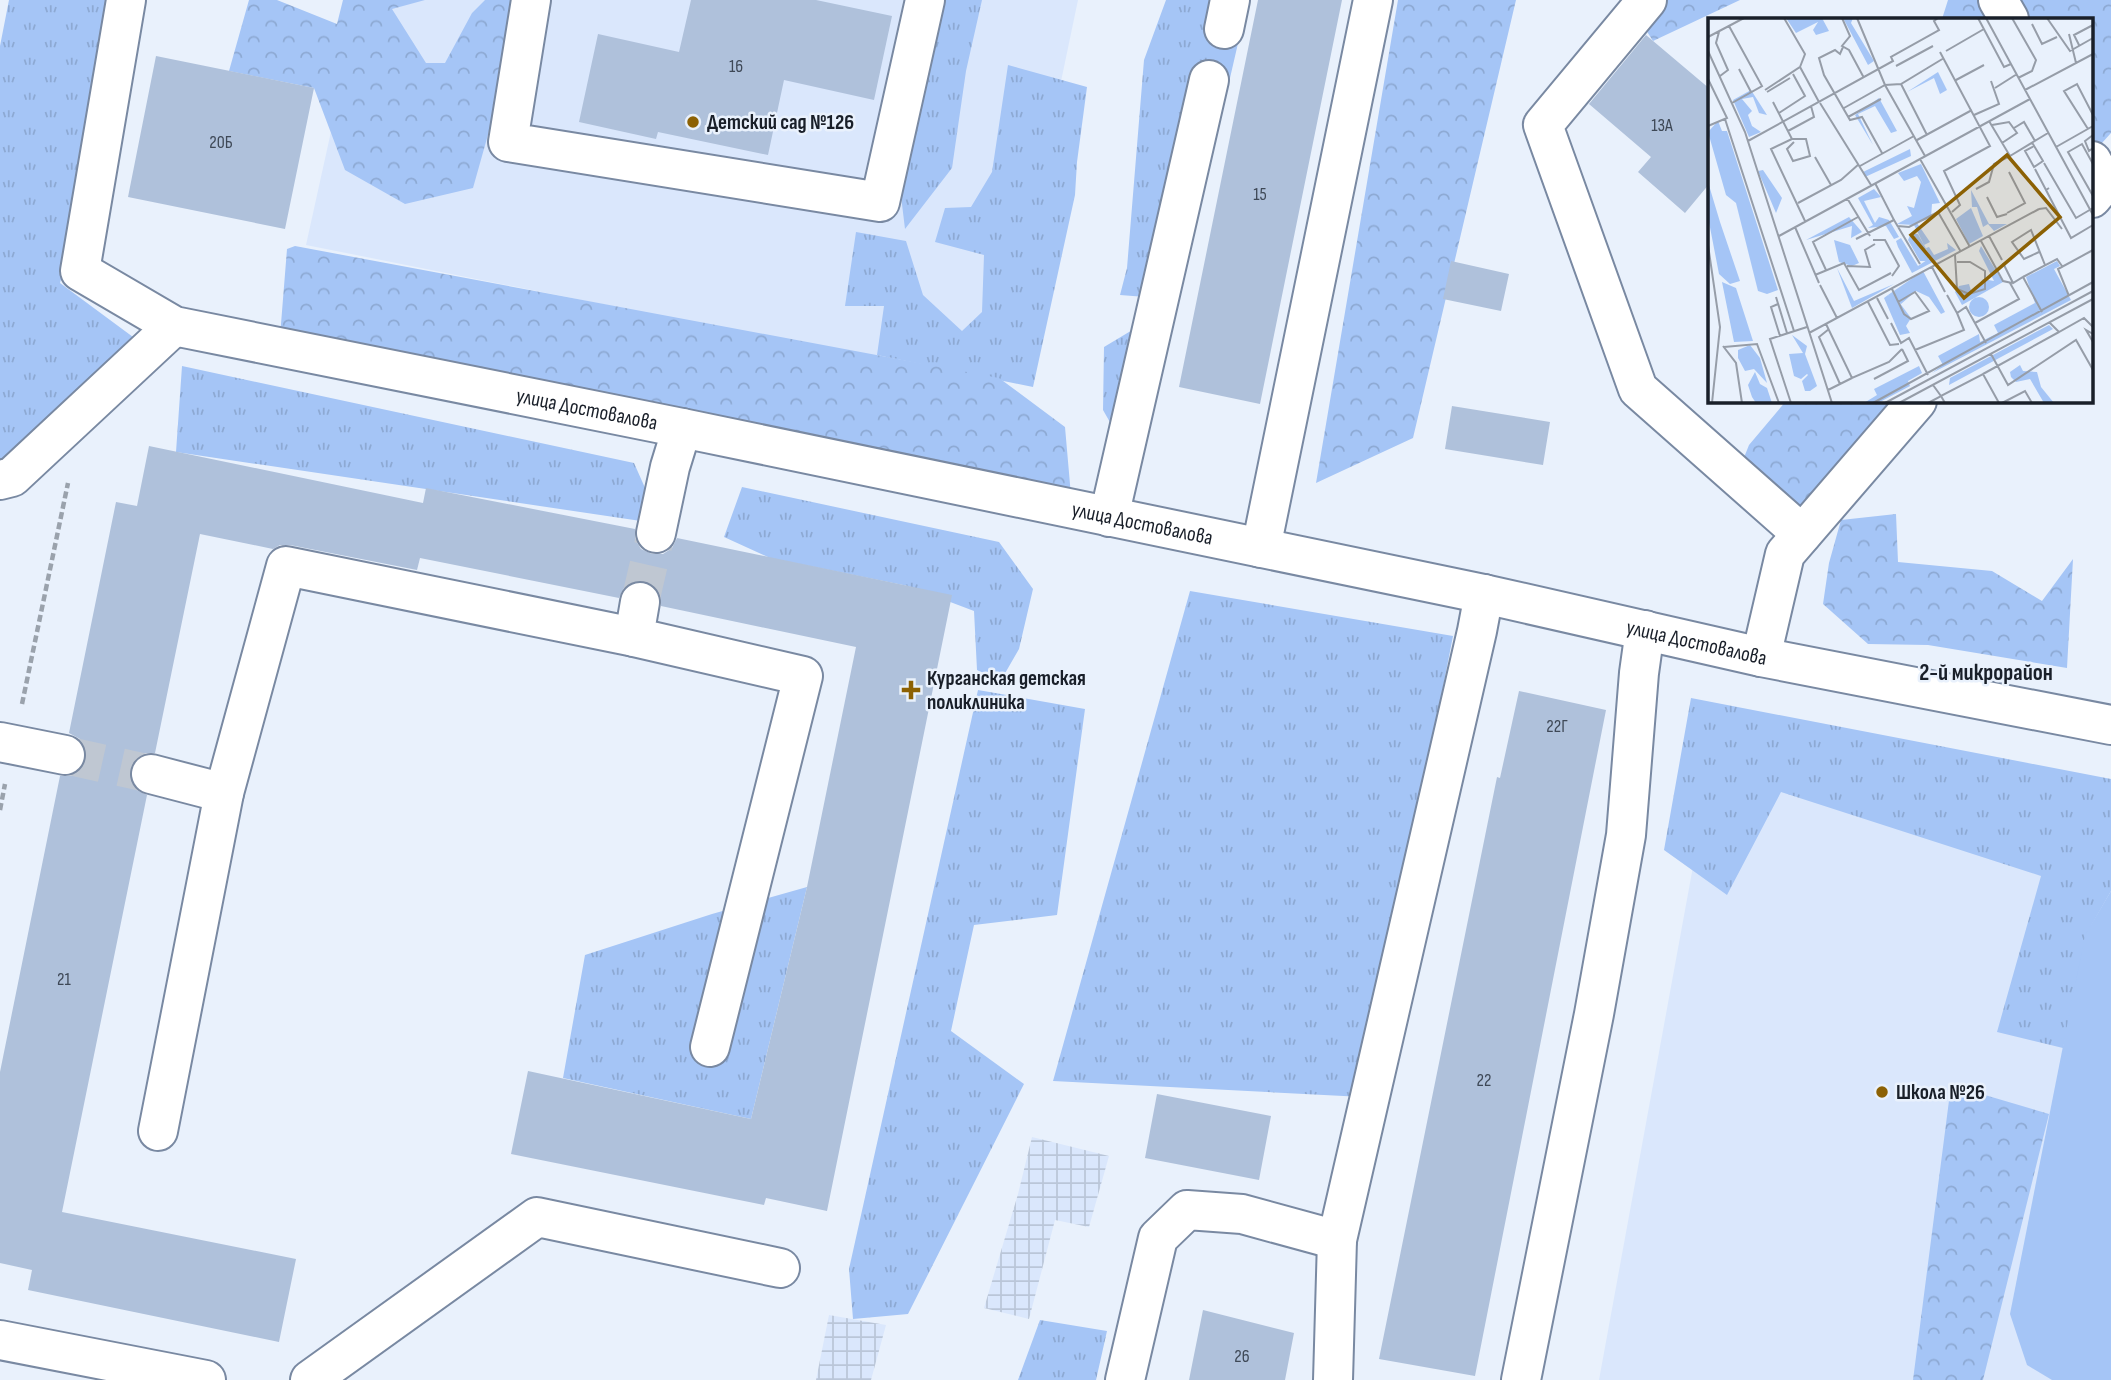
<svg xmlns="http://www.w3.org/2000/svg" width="2111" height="1380" viewBox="0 0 2111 1380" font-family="'Sofia Sans Condensed',sans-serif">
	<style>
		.built { fill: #dae7fc }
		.industrial { fill: url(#industrial-grid) }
		.grass { fill: url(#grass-tufts) }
		.forest { fill: url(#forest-crowns) }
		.pitch { fill: #a5c5f6 }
		.building { fill: #afc1db }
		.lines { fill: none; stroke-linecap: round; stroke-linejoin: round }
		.minor-tunnel { stroke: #bfc7d2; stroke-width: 38; stroke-dasharray: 38 19; stroke-linecap: butt }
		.minor-casing { stroke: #7989a2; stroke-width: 42 }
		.path { stroke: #9aa2ac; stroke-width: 4.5; stroke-dasharray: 7 3.5; stroke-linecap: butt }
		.minor { stroke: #fff; stroke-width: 38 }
		.poi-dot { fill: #8c6104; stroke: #e9f1fc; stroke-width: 2.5 }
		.labels { text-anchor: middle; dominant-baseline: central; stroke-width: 5; stroke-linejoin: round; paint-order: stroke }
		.number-label { font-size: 18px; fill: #3e4856 }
		.poi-label { font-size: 21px; font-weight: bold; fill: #191f29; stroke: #e9f1fc; text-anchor: start }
		.street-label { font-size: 21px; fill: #191f29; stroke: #e9f1fc }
		.neighbourhood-label { font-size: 23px; font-weight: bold; fill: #191f29; stroke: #e9f1fc }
		.inset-road { fill: none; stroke: #969da8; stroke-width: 2 }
		.view { fill: #8c6104; fill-opacity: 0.15; stroke: #8c6104; stroke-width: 3.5 }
		.inset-edge { fill: none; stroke: #191f29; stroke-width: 3.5 }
	</style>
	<defs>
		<pattern id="industrial-grid" width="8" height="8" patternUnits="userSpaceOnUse" patternTransform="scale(1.75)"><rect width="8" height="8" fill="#dae7fc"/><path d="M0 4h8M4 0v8" fill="none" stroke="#bac6d8"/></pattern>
		<pattern id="grass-tufts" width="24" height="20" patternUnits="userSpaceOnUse" patternTransform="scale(1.75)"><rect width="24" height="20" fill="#a5c5f6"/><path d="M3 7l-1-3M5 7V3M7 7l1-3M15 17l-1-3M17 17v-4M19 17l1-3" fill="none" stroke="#8da9d3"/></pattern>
		<pattern id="forest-crowns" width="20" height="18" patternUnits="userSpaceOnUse" patternTransform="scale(1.75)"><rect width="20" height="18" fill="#a5c5f6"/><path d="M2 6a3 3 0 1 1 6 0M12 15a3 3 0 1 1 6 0" fill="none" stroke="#8da9d3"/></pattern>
	</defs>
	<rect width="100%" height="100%" fill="#e9f1fc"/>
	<path class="built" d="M 360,0 L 1078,0 L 998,383 L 306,245 Z
		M 1718,730 L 2111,803 L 2111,1380 L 1599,1380 Z"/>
	<path class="industrial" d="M 1032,1137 L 1109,1156 L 1089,1227 L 1055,1220 L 1029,1319 L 984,1308 L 1018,1194 Z
		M 829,1315 L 886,1325 L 871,1380 L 816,1380 Z"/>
	<path class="grass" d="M 9,0 L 128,0 L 60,283 L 156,354 L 0,475 L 0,46 Z
		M 935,0 L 982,0 L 966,71 L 952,168 L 905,229 L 901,196 L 903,103 Z
		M 1166,0 L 1248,0 L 1215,143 L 1193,213 L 1171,299 L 1120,295 L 1127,268 L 1144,60 Z
		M 1008,65 L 1087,87 L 1077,162 L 1075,195 L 1033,387 L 877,355 L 884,306 L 845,306 L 856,232 L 906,241 L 923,295 L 962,331 L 982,312 L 984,255 L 935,242 L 945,208 L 971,207 L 992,172 Z
		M 1137,303 L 1174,310 L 1123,445 L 1103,410 L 1104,347 L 1134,329 Z
		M 182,366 L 634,463 L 661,524 L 176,452 Z
		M 742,487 L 999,542 L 1033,589 L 1019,649 L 1000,682 L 977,670 L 974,611 L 908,586 L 770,558 L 724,537 Z
		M 1190,591 L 1453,636 L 1363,1097 L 1053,1081 Z
		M 978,690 L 1085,709 L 1057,915 L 974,925 L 951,1031 L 1024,1084 L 908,1314 L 853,1319 L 849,1269 Z
		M 1691,698 L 2111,779 L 2111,891 L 2092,924 L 2063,1048 L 1997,1032 L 2041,876 L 1781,792 L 1727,895 L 1664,850 Z
		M 807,887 L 751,1119 L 563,1078 L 585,955 L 712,914 Z
		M 1040,1320 L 1107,1331 L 1096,1380 L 1018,1380 Z"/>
	<path class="forest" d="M 249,0 L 277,0 L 337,24 L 343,0 L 425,0 L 392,9 L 426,63 L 445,63 L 472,13 L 485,0 L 513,0 L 491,124 L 473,188 L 405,204 L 345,170 L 314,88 L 229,71 Z
		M 1398,0 L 1516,0 L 1413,438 L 1316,483 Z
		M 1627,0 L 1740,0 L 1653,41 Z
		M 1948,0 L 2111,0 L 2111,133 L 2092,154 L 2092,19 L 1942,19 Z
		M 295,246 L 999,378 L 1065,427 L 1072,507 L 279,349 L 287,249 Z
		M 1786,401 L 1899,401 L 1782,542 L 1737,475 L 1749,445 Z
		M 1896,514 L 1898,562 L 1992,571 L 2042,601 L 2073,559 L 2067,668 L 1928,645 L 1868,644 L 1823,604 L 1829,563 L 1841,520 Z
		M 1951,1085 L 2049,1114 L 1983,1380 L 1913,1380 Z"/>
	<path class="pitch" d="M 2111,891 L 2111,1380 L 2052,1380 L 2027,1365 L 2010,1314 L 2085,935 Z"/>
	<path class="building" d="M 691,0 L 816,0 L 892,16 L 874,100 L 784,80 L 768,155 L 658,132 L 656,139 L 579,122 L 598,34 L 679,52 Z
		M 1258,0 L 1342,0 L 1260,404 L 1179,387 Z
		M 1646,35 L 1710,89 L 1710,183 L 1685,213 L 1638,172 L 1651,157 L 1589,104 Z
		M 156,56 L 314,88 L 285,229 L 128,197 Z
		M 1451,261 L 1509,274 L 1501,311 L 1443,299 Z
		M 1452,406 L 1550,422 L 1543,465 L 1445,449 Z
		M 149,446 L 423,503 L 426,488 L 635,529 L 635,539 L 641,549 L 652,554 L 663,554 L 672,548 L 677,538 L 952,595 L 827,1211 L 766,1198 L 764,1205 L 511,1154 L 528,1071 L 751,1119 L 807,887 L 856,647 L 661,606 L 661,595 L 654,586 L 643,580 L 632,582 L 624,588 L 619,598 L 420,558 L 417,570 L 290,545 L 280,545 L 273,549 L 200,534 L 155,753 L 145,753 L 136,758 L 130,769 L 130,779 L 135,789 L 147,795 L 62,1212 L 296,1259 L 279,1342 L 28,1290 L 32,1270 L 0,1263 L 0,1072 L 60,776 L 71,776 L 81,770 L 87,759 L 85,747 L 80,739 L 69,733 L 116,502 L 137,506 Z
		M 1519,691 L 1606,710 L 1475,1376 L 1379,1359 L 1497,777 L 1500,778 Z
		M 1157,1094 L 1271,1116 L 1259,1180 L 1145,1158 Z
		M 1203,1310 L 1294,1333 L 1285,1380 L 1189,1380 Z"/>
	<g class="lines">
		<path class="minor-tunnel" d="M 640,602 L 656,533
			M 65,755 L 151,774"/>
		<g class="minor-casing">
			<g id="minor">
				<path id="s1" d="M 126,0 L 80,271 L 174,326 L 682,428 L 1484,594 L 1761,657 L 2111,725"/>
				<path d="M 531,0 L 508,142 L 880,202 L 925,0"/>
				<path d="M 1647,0 L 1543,125 L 1638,389 L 1802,534"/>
				<path d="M 1998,0 L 2009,19"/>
				<path d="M 1224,29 L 1230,0"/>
				<path d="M 2092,161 L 2104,183 L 2092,198"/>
				<path d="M 0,480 L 12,477 L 174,326"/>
				<path d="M 1109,517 L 1209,80"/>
				<path d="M 656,533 L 670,467 L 682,428"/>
				<path d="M 1261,548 L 1373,0"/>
				<path d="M 640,602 L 634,637 L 803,676 L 710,1047"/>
				<path d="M 1761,657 L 1785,554 L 1917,401"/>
				<path d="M 0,742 L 65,755"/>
				<path d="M 151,774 L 224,793"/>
				<path d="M 158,1131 L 224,793 L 286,566 L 634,637"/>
				<path d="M 0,1340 L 206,1380"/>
				<path d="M 310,1380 L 537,1217 L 780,1268"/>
				<path d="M 1125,1380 L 1158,1238 L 1187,1210 L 1242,1214 L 1337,1240"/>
				<path d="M 1333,1380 L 1337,1240 L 1477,631 L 1484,594"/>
				<path d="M 1521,1380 L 1594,1014 L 1626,835 L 1639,673 L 1645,630"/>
			</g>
		</g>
		<path class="path" d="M 22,704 L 68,483
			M 0,810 L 5,784"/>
		<use href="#minor" class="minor"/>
	</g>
	<g class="poi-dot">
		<circle cx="693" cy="122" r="7"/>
		<path d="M907.5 679.5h7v7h7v7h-7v7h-7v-7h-7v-7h7z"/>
		<circle cx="1882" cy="1092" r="7"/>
	</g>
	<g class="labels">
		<g class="number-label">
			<text x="736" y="66">16</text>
			<text x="1662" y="125">13А</text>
			<text x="221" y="142">20Б</text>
			<text x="1260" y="194">15</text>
			<text x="1557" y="726">22Г</text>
			<text x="64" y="979">21</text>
			<text x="1484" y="1080">22</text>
			<text x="1242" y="1356">26</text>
		</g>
		<g class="poi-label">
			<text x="707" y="122">Детский сад №126</text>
			<text x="927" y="678">Курганская детская<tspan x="927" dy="24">поликлиника</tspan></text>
			<text x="1896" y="1092">Школа №26</text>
		</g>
		<g class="street-label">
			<text stroke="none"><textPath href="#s1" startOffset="805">улица Достовалова</textPath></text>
			<text stroke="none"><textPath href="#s1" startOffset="1372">улица Достовалова</textPath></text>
			<text stroke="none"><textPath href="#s1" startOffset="1939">улица Достовалова</textPath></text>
		</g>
		<g class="neighbourhood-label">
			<text x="1986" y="673">2-й микрорайон</text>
		</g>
	</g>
	<g transform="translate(1708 18)">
		<rect width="385" height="385" fill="#e9f1fc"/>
		<path d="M 230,54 L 239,72 L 232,76 L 226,60 L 199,74 ZM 171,80 L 189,113 L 183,115 L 167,88 L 150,96 L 165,127 L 147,97 ZM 263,172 L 281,206 L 299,206 L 286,213 L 280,206 L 275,209 L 269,189 L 264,189 ZM 263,190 L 275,218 L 261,226 L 248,201 ZM 141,199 L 154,214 L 143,220 L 144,208 L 98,222 ZM 193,220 L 210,248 L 222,240 L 218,230 L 221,229 L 226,237 L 240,231 L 239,225 L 248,232 L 204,255 L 190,229 L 188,223 ZM 126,222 L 142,227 L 151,245 L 144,248 L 131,244 ZM 349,243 L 352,248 L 346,251 L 363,282 L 224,355 L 235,347 L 230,338 L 271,316 L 272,324 L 290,315 L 286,307 L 327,285 L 318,259 ZM 129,250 L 146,283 L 186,266 L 144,290 ZM 14,264 L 28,270 L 45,323 L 26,324 ZM 180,277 L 188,280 L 203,300 L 198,308 L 202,315 L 192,317 L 176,280 ZM 341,307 L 345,311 L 241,367 L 242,360 ZM 84,317 L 99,328 L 97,336 L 109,368 L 102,373 L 97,373 L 94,363 L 100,357 L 99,356 L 93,361 L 86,358 L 81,336 L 95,335 ZM 42,327 L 52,340 L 59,365 L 46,351 L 37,353 L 30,340 L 30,332 ZM 211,348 L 214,355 L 200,363 L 202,368 L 170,385 L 156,385 L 169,377 L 166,371 Z" fill="#a5c5f6"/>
		<path d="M 78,0 L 114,0 L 121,13 L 108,17 L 105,12 L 110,4 L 88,15 ZM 135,0 L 145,0 L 143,5 L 166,43 L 160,47 ZM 43,72 L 59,97 L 51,95 L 45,79 L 34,81 L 44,93 L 40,97 L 44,108 L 53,114 L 41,119 L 25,82 ZM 10,103 L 14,113 L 19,113 L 70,272 L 59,276 L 50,273 L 28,185 L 18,177 L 0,114 ZM 202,131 L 203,138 L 157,159 L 155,154 ZM 213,146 L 232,185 L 224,186 L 223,200 L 209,205 L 222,224 L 216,227 L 206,207 L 189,206 L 204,198 L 199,188 L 206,190 L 213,164 L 209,158 L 196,163 L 190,155 ZM 55,152 L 74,180 L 68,195 L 50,153 ZM 0,164 L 12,204 L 32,263 L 22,266 L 11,256 L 0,199 ZM 166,171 L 173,179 L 156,183 L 167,205 L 171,199 L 181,202 L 191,219 L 186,221 L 178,208 L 160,210 L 165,207 L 150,180 ZM 273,228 L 295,264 L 254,287 L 247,274 L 251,268 L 261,266 L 264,276 L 275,261 L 286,263 L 271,233 ZM 215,253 L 237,294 L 233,296 L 221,279 L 208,273 L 193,286 L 180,277 ZM261 289a10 10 0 1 1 20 0a10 10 0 1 1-20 0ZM 312,347 L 315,353 L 329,354 L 333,369 L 346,385 L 336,385 L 322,361 L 308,364 L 303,359 L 302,354 ZM 47,354 L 52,366 L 59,370 L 64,385 L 48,385 L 44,379 L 40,367 Z" fill="#a5c5f6"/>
		<path d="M 203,215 L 210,216 L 221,236 L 220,243 L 212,243 L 200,222 Z" fill="#a5c5f6"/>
		<path class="inset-road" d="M 76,0 L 97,36 L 92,49M 134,0 L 142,18 L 134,28 L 141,32 L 156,60M 149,0 L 177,67 L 217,138M 270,0 L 296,49 L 303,46M 278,0 L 385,197M 304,0 L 328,42 L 324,53 L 310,60M 339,0 L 362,33 L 385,20M 324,6 L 334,26 L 349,19M 21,8 L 54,68 L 24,85M 11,14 L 8,25 L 20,52 L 12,58M 361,16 L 368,45M 0,19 L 36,0M 371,27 L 366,17 L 385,7M 135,29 L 132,36 L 127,32 L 111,40 L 116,57 L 142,102 L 154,99 L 174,135M 0,33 L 37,114 L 124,385M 238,33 L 276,11M 232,34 L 282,128 L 236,153 L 252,187 L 244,194M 188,48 L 225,28M 31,51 L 43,74M 0,61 L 19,100 L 0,108M 248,62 L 276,47M 193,66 L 219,117M 287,70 L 309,56M 57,72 L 92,49 L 111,84M 317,72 L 385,36M 59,74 L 82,60M 65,84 L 84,121 L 63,131 L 97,203M 112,85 L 163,167M 136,90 L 177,67 L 193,66 L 236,40M 71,95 L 97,78 L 85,56M 266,97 L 291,86 L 283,63M 140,99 L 173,81M 17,101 L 86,313M 284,107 L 301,104 L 309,115 L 294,125M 306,110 L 316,104 L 327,123M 380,111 L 356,73 L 369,66 L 385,97M 80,113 L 106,99 L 103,88M 385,117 L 377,123 L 381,133 L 385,130M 84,121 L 98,121 L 102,138 L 85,143 L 79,131 L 86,124M 209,122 L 264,92M 40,123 L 185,43 L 183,39 L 231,12 L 226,3 L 230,0M 324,125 L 325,126 L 335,143 L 326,149 L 317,133 L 326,128M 348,129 L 385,108M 302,138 L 340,115M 107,139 L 123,167M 212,141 L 262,229M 336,145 L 368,200 L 385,190M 385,146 L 374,126 L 360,134 L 385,178M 152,148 L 206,118M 327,151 L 338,172M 341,170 L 338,172 L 363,220 L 385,207M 268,171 L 281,164 L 286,146 L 302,138 L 281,103M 279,179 L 289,199 L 299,196M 139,180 L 162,218M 90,185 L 133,162 L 151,146M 238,187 L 230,194 L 253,234M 331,191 L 338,190 L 354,211M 299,195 L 317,185 L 301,154M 186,202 L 212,246M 189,208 L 201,209 L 230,194M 87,209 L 111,265M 71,218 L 322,81M 281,218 L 294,242M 148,221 L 186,202 L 167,165M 165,222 L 177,222 L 191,248 L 184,258M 273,223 L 295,263 L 304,265M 0,227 L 12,309 L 4,385M 331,234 L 316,241 L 304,224 L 323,212 L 337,247M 247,237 L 249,271 L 261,276 L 277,271 L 277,253 L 262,244 L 249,244M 295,245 L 305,265 L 315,259 L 334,294M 139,248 L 162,249 L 157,232 L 167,226M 224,249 L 237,274M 118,252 L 105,224 L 150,199M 107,257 L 136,245 L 151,272 L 183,255M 315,259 L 349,241 L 354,248M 112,267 L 129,300M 184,271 L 196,296 L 203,301 L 221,293 L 207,274 L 190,284M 239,277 L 249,295 L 258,289 L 278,325M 361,278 L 350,251 L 385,232M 68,279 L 79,315M 169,280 L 180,301M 160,284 L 182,327 L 191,326M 70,286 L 63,289 L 72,318M 341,304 L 351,314 L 376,300 L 385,309M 183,305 L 193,325 L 201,320 L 220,357M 267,305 L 311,281 L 302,265M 118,306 L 144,360 L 181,344 L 194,331M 121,311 L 111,319 L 132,366M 101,315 L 331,191M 385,316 L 378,312 L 385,324M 15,328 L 28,345 L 34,385M 16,329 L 49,326 L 71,385M 207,332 L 256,312 L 249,295M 283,336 L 300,367 L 368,322 L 385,352M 275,356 L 351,314M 166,361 L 200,343 L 194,331M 225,367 L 233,378 L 275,356 L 291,385M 120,372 L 144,360M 83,385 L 62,321 L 99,309M 165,385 L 385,264M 177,385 L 385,273M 191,385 L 385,281M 220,385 L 233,378 L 237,385M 294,385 L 317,373 L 324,385"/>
		<path class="view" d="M 299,137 L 352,199 L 256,280 L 203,217 Z"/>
		<rect width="385" height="385" class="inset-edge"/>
	</g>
</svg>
